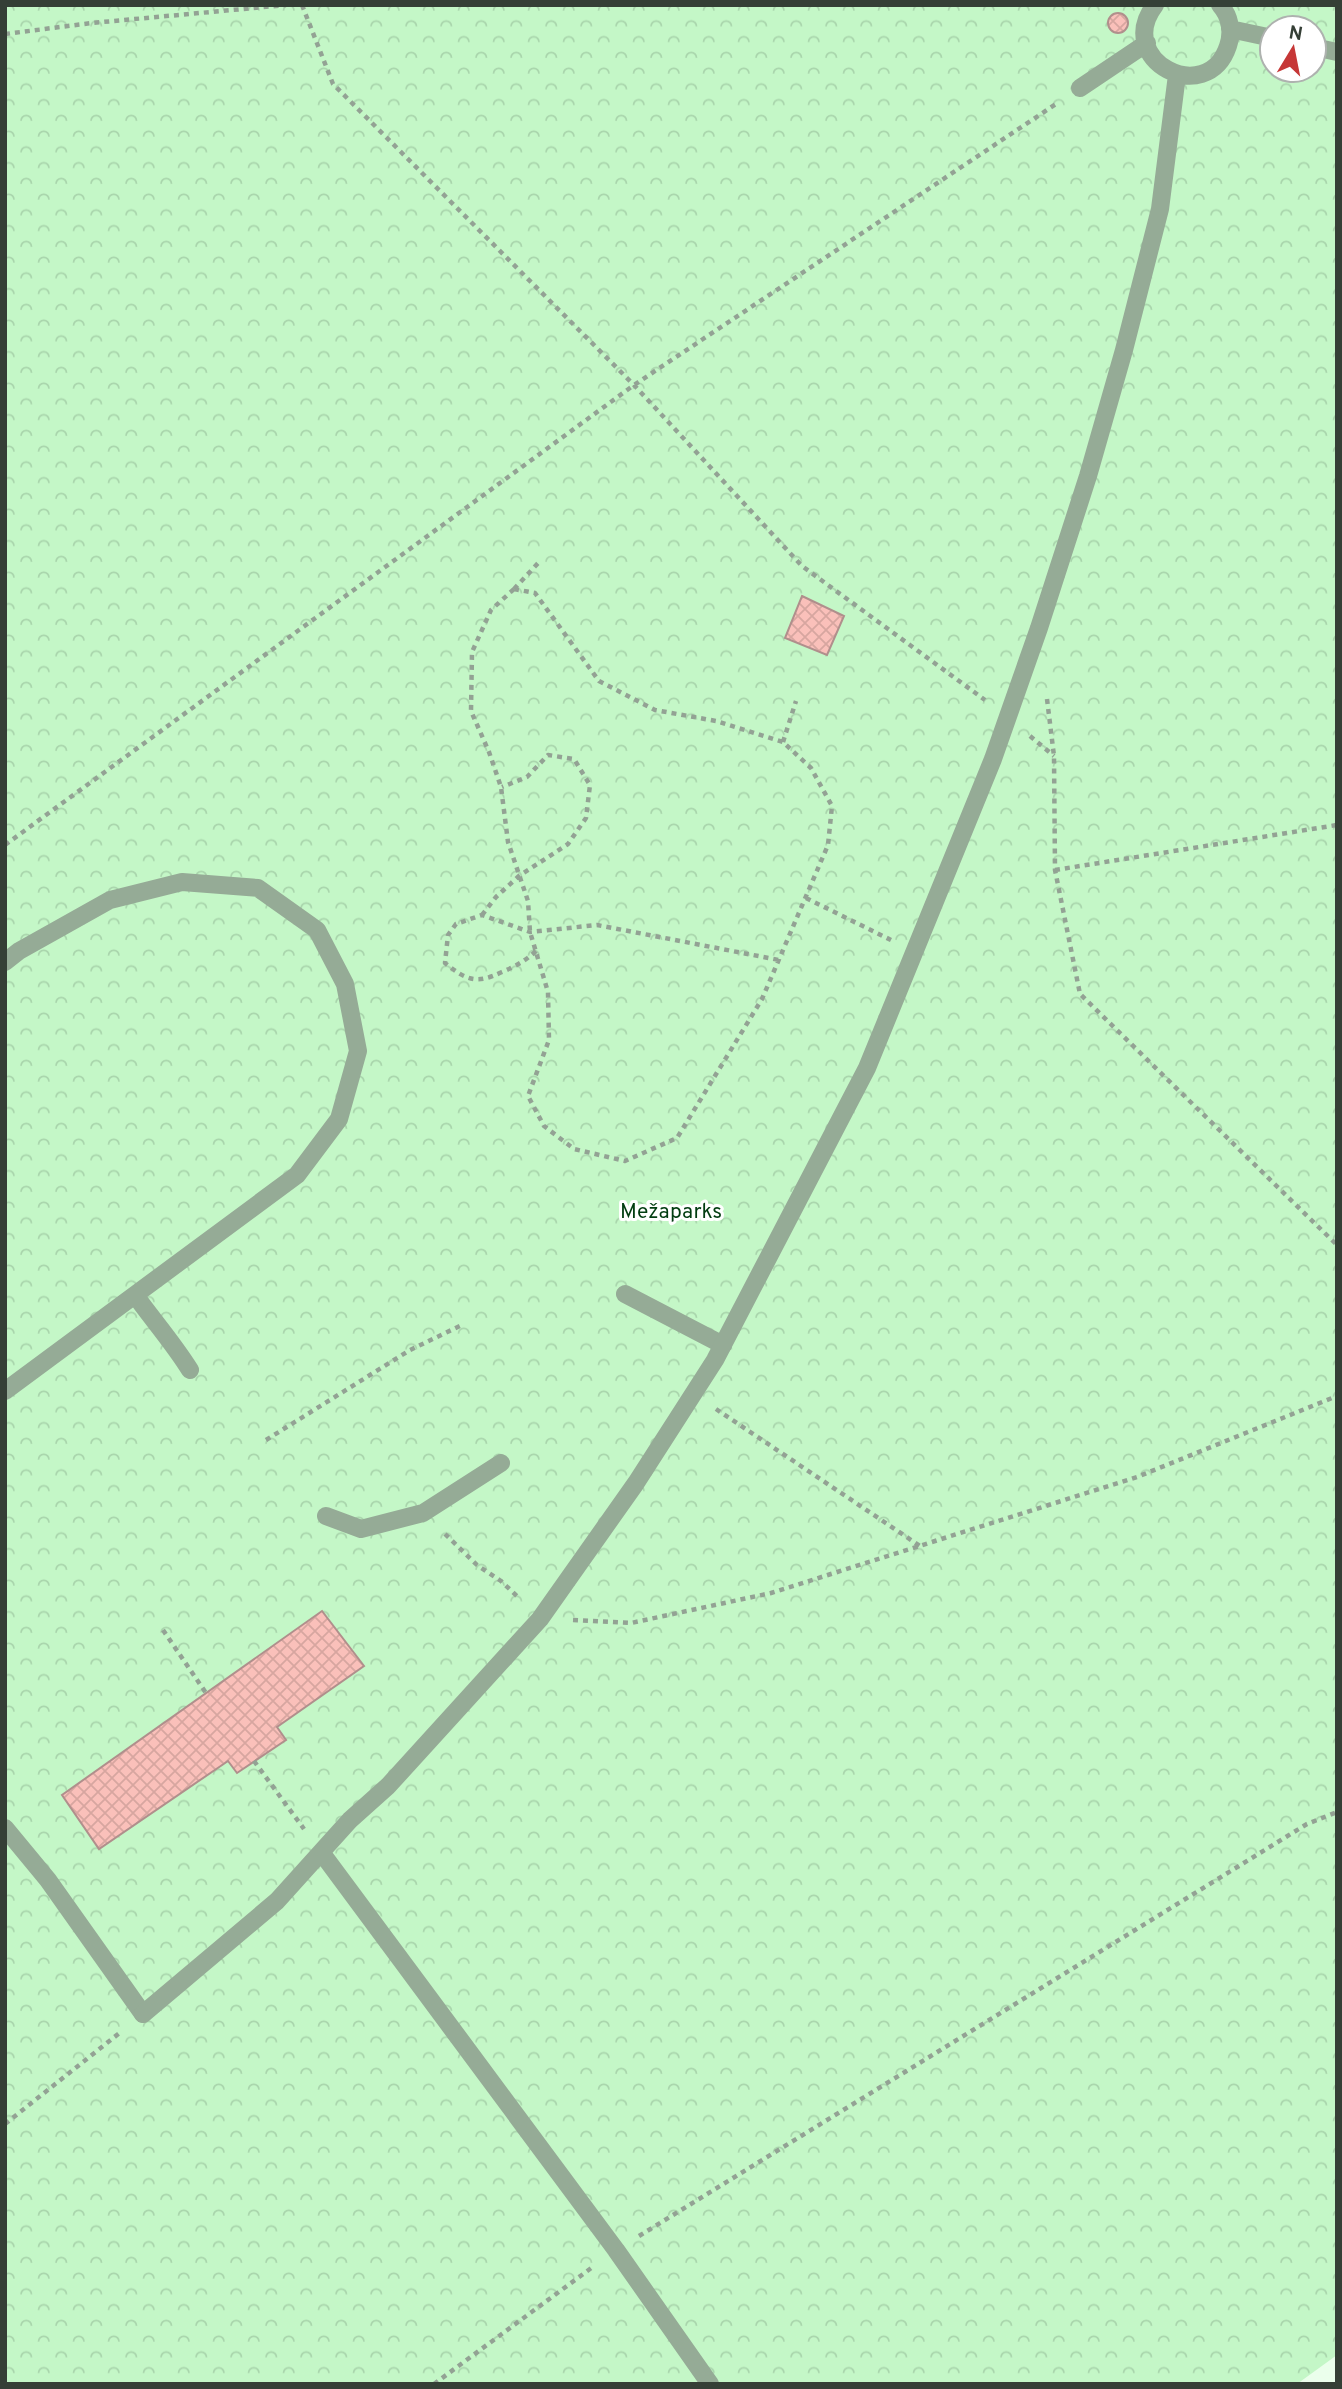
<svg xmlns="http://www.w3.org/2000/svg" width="1342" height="2389" viewBox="0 0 1342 2389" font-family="Overpass,sans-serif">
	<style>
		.park { fill: url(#park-crowns); fill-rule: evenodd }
		.building { fill: url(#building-cross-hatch); stroke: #b08f8c; stroke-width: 2 }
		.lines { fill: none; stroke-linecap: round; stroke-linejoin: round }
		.path { stroke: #93a294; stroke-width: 4.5; stroke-dasharray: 5 5; stroke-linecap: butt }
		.service { stroke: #95ab96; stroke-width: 18 }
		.minor { stroke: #95ab96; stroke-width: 18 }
		.labels { text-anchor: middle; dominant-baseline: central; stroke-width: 6; stroke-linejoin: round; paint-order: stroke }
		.park-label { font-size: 21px; fill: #023d11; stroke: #fff }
	</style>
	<defs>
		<pattern id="park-crowns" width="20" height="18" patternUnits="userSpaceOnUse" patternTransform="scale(1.75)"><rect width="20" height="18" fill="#c4f7c7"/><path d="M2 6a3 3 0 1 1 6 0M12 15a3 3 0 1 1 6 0" fill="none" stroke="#a9d5ac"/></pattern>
		<pattern id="building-cross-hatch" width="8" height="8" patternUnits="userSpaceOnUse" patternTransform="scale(1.75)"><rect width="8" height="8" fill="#fac0ba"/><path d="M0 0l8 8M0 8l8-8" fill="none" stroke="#d7a6a0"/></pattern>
	</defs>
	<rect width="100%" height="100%" fill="#ebffec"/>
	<path class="park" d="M 5,5 L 1337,5 L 1337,2355 L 1297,2384 L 5,2384 ZM 1272,28 L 1314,28 L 1314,70 L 1272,70 Z"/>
	<path class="building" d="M1108 23a10 10 0 1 1 20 0a10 10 0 1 1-20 0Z
		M 802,596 L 844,616 L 827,655 L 785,638 Z
		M 322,1611 L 364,1666 L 277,1727 L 286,1740 L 237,1773 L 228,1761 L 99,1849 L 62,1795 Z"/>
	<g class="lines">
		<path class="path" d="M 302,5 L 333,84 L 634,385 L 802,566 L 985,700
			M 5,34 L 92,23 L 286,5
			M 514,589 L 535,593 L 599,681 L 655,710 L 716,721 L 783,742 L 811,768 L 832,806 L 828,845 L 762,999 L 677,1138 L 625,1161 L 574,1149 L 544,1126 L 528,1096 L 549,1040 L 548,992 L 530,932 L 528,901 L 508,842 L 501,787 L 489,752 L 471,711 L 472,652 L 491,610 Z
			M 514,589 L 540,561
			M 1047,699 L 1054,756 L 1055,870 L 1080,994 L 1337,1245
			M 1030,736 L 1054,756
			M 783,742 L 796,701
			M 5,845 L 634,385 L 1056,104
			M 1055,870 L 1337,825
			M 806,898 L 891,940
			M 482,915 L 496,897 L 519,876 L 568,844 L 586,818 L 590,785 L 574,759 L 548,755 L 527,777 L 502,787
			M 536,951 C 525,961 516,966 502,972 C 477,984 467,981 445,963 L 448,935 L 456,924 L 482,915 L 530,932 L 597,925 L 779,960
			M 716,1409 L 920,1546
			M 266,1440 L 410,1350 L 464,1324
			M 445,1534 L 477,1565 L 501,1581 L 520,1599
			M 573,1620 L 631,1623 L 771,1593 L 1137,1477 L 1337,1396
			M 163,1630 L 206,1693
			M 254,1761 L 304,1829
			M 5,2124 L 122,2031
			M 639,2236 L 1307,1824 L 1337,1812
			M 434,2384 L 594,2266"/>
		<path class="service" d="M 5,962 L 19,951 L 110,900 L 182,882 L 258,888 L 317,930 L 345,984 L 358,1051 L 339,1119 L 297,1175 L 5,1391
			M 625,1294 L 723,1345
			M 135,1295 C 153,1320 174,1344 190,1370
			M 326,1516 L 361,1529 L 423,1513 L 501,1463
			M 5,1828 L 48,1880 L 143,2014"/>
		<path class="minor" d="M 1155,5 C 1113,60 1207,109 1228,46 C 1233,32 1230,16 1220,5
			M 1230,29 L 1272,38
			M 1314,47 L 1337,52
			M 1080,88 L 1147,43
			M 321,1852 L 616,2250 L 710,2384
			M 143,2014 L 277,1901 L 350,1820 L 388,1786 L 540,1619 L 636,1483 L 715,1360 L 867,1068 L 993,759 L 1039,628 L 1088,476 L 1124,350 L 1160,209 L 1177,75"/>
	</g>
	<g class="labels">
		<g class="park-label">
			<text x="671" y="1212">Mežaparks</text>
		</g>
	</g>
	<rect width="1342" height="2389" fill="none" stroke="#353f36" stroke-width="14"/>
	<g transform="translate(1293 49) rotate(10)"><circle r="33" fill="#ffffff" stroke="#aeb2af" stroke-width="2"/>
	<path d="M0-5L12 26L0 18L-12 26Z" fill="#c63737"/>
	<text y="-10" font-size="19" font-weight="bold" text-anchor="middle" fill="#353f36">N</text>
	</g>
</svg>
